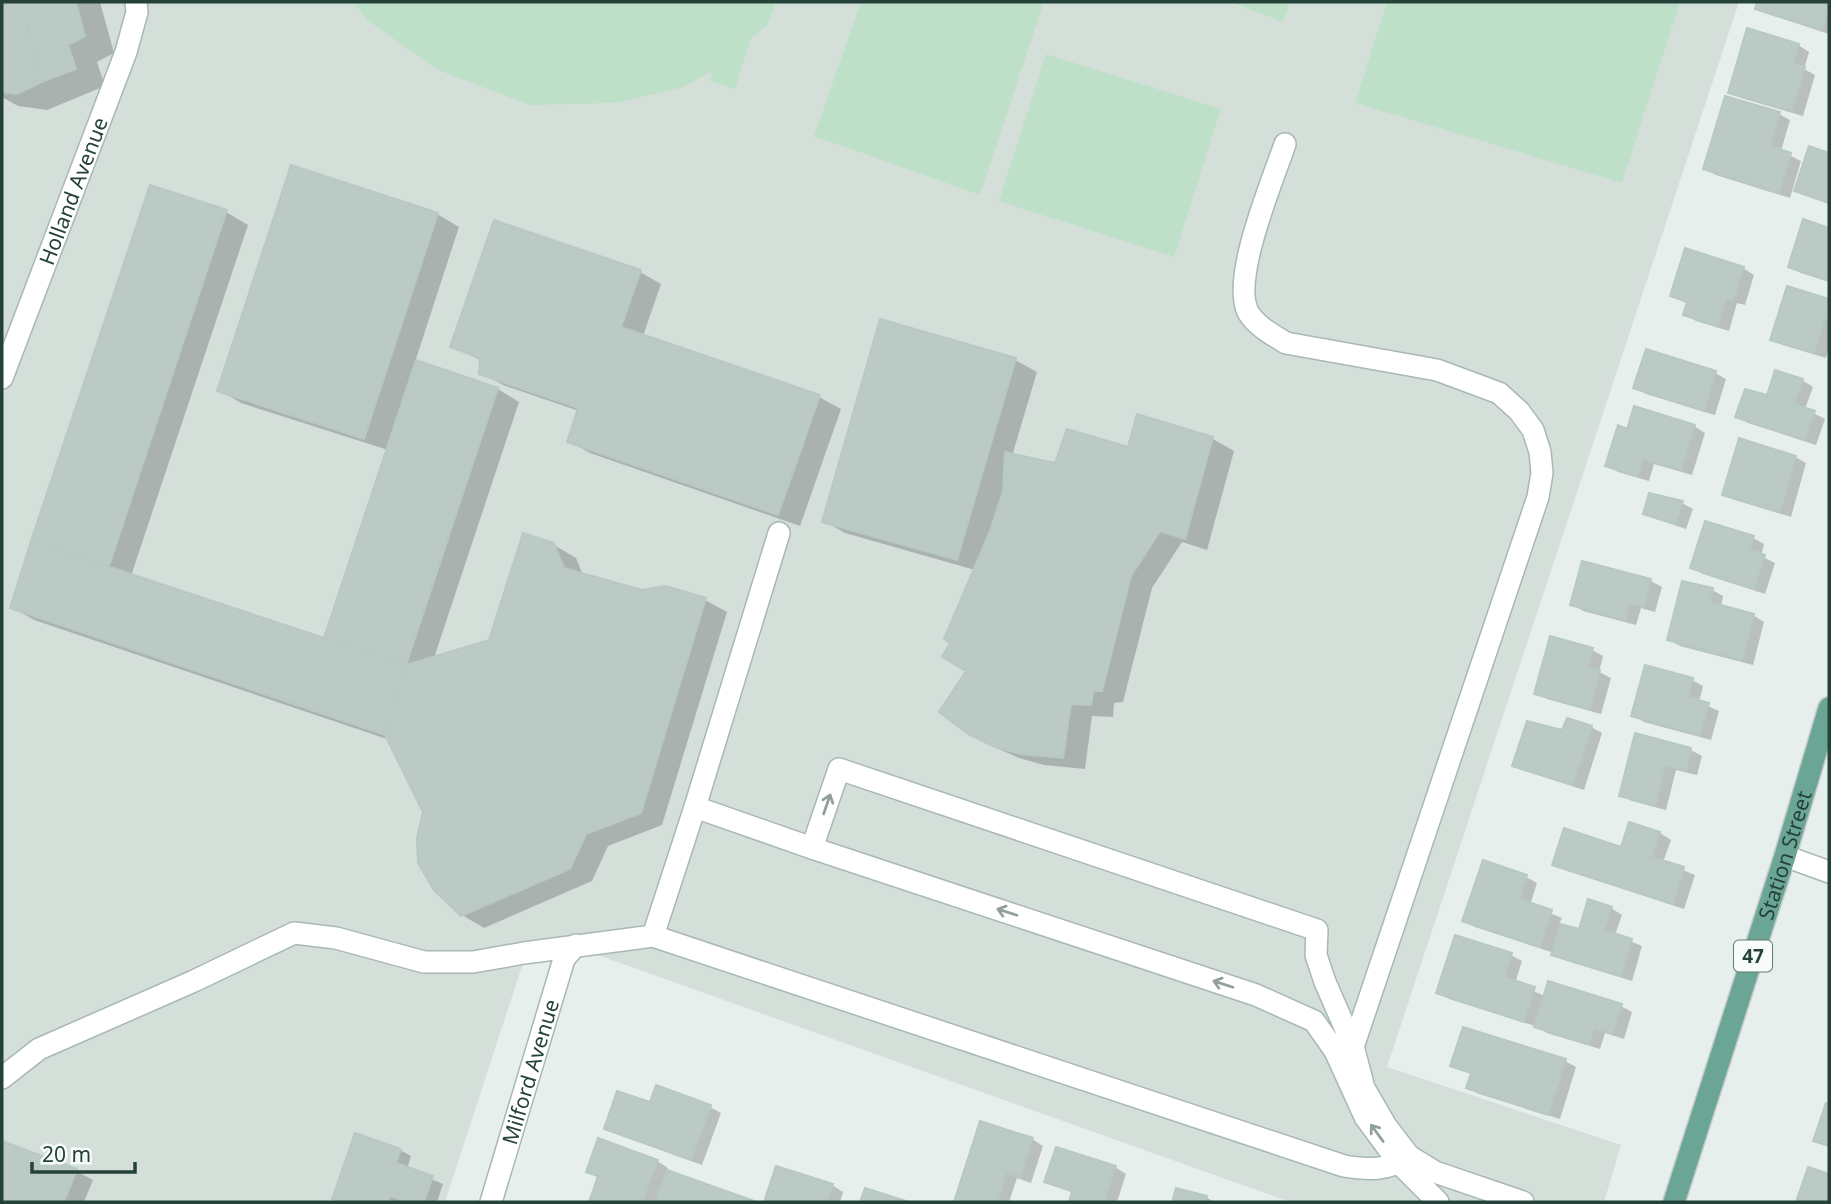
<svg xmlns="http://www.w3.org/2000/svg" width="1831" height="1204" viewBox="0 0 1831 1204" font-family="'Noto Sans',sans-serif">
	<style>
		.built { fill: #d4dfda }
		.green { fill: #bfe0c8 }
		.shadow { fill: #0003 }
		.building { fill: #bbcac4; stroke: #b8c9c2; stroke-width: 2 }
		.lines { fill: none; stroke-linecap: round; stroke-linejoin: round }
		.minor-casing { stroke: #a8b8b2; stroke-width: 24 }
		.major-casing { stroke: #c2cac8; stroke-width: 24 }
		.minor { stroke: #fff; stroke-width: 21 }
		.major { stroke: #6aa596; stroke-width: 21 }
		.oneway { stroke: #92a09c }
		.labels { text-anchor: middle; dominant-baseline: central; stroke-width: 5; stroke-linejoin: round; paint-order: stroke }
		.shield { fill: #f7fbf9; stroke: #637a73; stroke-width: 2 }
		.shield-label { font-size: 19px; font-weight: bold; fill: #24423a }
		.street-label { font-size: 21px; fill: #24423a; stroke: #f7fbf9 }
	</style>
	<rect width="100%" height="100%" fill="#e6efeb"/>
	<path class="built" d="M 2,2 L 1739,2 L 1387,1067 L 1621,1145 L 1604,1202 L 1290,1202 L 592,953 L 564,959 L 523,963 L 445,1202 L 2,1202 Z"/>
	<path class="green" d="M 353,2 L 776,2 L 768,24 L 750,40 L 735,89 L 710,81 L 712,71 L 683,87 L 615,103 L 530,105 L 438,70 L 367,20 Z
		M 861,2 L 1044,2 L 980,195 L 814,136 Z
		M 1230,2 L 1290,2 L 1283,22 Z
		M 1387,2 L 1680,2 L 1622,183 L 1355,103 Z
		M 1046,54 L 1221,109 L 1174,257 L 999,201 Z"/>
	<path class="shadow" d="M 2,2 L 100,2 L 114,53 L 97,62 L 105,86 L 47,110 L 18,106 L 2,97 Z
		M 1759,2 L 1829,2 L 1829,34 L 1768,14 L 1757,8 Z
		M 1798,45 L 1809,52 L 1804,69 L 1815,75 L 1803,116 L 1741,98 L 1730,92 Z
		M 1779,114 L 1790,120 L 1781,151 L 1801,161 L 1790,198 L 1716,175 L 1705,169 Z
		M 1810,148 L 1829,155 L 1829,204 L 1796,190 Z
		M 151,187 L 226,212 L 248,225 L 131,576 L 325,640 L 388,450 L 241,403 L 219,390 L 437,214 L 459,227 L 415,362 L 498,389 L 519,402 L 434,658 L 490,641 L 554,545 L 576,558 L 583,575 L 642,592 L 705,600 L 727,612 L 662,825 L 608,846 L 592,881 L 484,928 L 462,915 L 425,812 L 390,740 L 34,620 L 12,607 Z
		M 1804,221 L 1829,229 L 1829,282 L 1801,273 L 1790,267 Z
		M 1743,268 L 1754,275 L 1745,305 L 1737,303 L 1729,331 L 1696,321 L 1685,314 L 1688,304 L 1673,296 Z
		M 640,272 L 661,284 L 643,336 L 819,397 L 841,409 L 800,526 L 590,453 L 569,441 L 579,411 L 503,385 L 481,373 L 482,361 L 452,346 Z
		M 1788,288 L 1829,301 L 1829,347 L 1826,358 L 1783,345 L 1772,339 Z
		M 1647,351 L 1715,373 L 1726,379 L 1715,415 L 1646,394 L 1635,387 Z
		M 1015,360 L 1037,372 L 1012,456 L 1056,466 L 1129,449 L 1139,416 L 1213,439 L 1234,451 L 1207,550 L 1182,542 L 1152,588 L 1123,702 L 1114,703 L 1113,717 L 1092,716 L 1085,769 L 1044,765 L 1019,758 L 992,746 L 969,671 L 952,643 L 975,570 L 845,533 L 824,521 Z
		M 1802,380 L 1813,387 L 1805,409 L 1825,419 L 1816,445 L 1748,423 L 1738,417 L 1768,398 Z
		M 1694,426 L 1705,433 L 1692,475 L 1654,464 L 1649,481 L 1618,472 L 1607,465 L 1628,431 Z
		M 1795,457 L 1806,463 L 1791,517 L 1735,500 L 1724,494 Z
		M 1682,503 L 1693,509 L 1686,529 L 1656,519 L 1645,513 Z
		M 1753,538 L 1764,544 L 1761,556 L 1775,563 L 1765,594 L 1703,574 L 1692,568 Z
		M 1651,581 L 1662,587 L 1655,612 L 1641,608 L 1636,625 L 1583,611 L 1572,604 Z
		M 1712,590 L 1723,596 L 1721,607 L 1753,615 L 1764,622 L 1753,665 L 1680,646 L 1669,640 Z
		M 1592,650 L 1603,656 L 1599,672 L 1611,678 L 1601,714 L 1547,699 L 1536,693 Z
		M 1692,680 L 1703,686 L 1699,702 L 1719,711 L 1711,740 L 1644,722 L 1633,715 Z
		M 1591,727 L 1602,733 L 1584,790 L 1525,771 L 1514,765 L 1564,732 Z
		M 1636,735 L 1691,750 L 1702,756 L 1697,775 L 1676,770 L 1666,810 L 1632,801 L 1621,795 Z
		M 1630,824 L 1660,833 L 1671,840 L 1663,862 L 1695,875 L 1684,909 L 1565,870 L 1554,864 L 1622,849 Z
		M 1526,877 L 1537,883 L 1530,905 L 1562,918 L 1559,925 L 1580,931 L 1611,908 L 1622,915 L 1615,935 L 1642,946 L 1632,981 L 1564,960 L 1554,953 L 1475,927 L 1464,921 Z
		M 1511,955 L 1522,961 L 1515,983 L 1545,996 L 1621,1006 L 1632,1012 L 1624,1039 L 1605,1033 L 1600,1049 L 1547,1033 L 1535,1026 L 1449,999 L 1438,993 Z
		M 1565,1061 L 1576,1067 L 1560,1119 L 1479,1094 L 1468,1088 L 1473,1075 L 1452,1065 Z
		M 651,1105 L 710,1107 L 721,1113 L 702,1165 L 617,1134 L 606,1128 Z
		M 981,1123 L 1032,1139 L 1043,1146 L 1031,1183 L 1017,1178 L 1009,1202 L 955,1202 Z
		M 2,1143 L 76,1171 L 93,1180 L 84,1202 L 2,1202 Z
		M 400,1150 L 411,1156 L 407,1169 L 443,1184 L 437,1202 L 341,1202 L 334,1198 Z
		M 657,1161 L 668,1168 L 666,1171 L 751,1202 L 591,1202 L 599,1178 L 588,1171 Z
		M 1115,1167 L 1126,1174 L 1117,1202 L 1071,1202 L 1074,1193 L 1046,1182 Z
		M 777,1168 L 832,1185 L 843,1192 L 840,1202 L 766,1202 Z
		M 1177,1190 L 1206,1197 L 1214,1202 L 1174,1202 Z"/>
	<path class="building" d="M 2,2 L 21,2 L 42,82 L 17,94 L 2,92 Z
		M 21,2 L 76,2 L 85,36 L 68,45 L 76,69 L 42,82 Z
		M 1757,2 L 1829,2 L 1829,6 L 1822,30 L 1755,9 Z
		M 1747,28 L 1799,44 L 1793,64 L 1805,67 L 1792,111 L 1728,93 Z
		M 1725,96 L 1780,112 L 1770,146 L 1791,153 L 1779,193 L 1703,169 Z
		M 1809,146 L 1829,153 L 1829,203 L 1794,191 Z
		M 291,165 L 438,213 L 364,439 L 217,391 Z
		M 150,185 L 227,210 L 109,566 L 31,541 Z
		M 1803,219 L 1829,228 L 1829,272 L 1827,280 L 1788,267 Z
		M 494,220 L 641,270 L 621,327 L 820,395 L 778,515 L 567,442 L 578,408 L 479,374 L 480,358 L 450,347 Z
		M 1685,248 L 1744,267 L 1733,300 L 1726,298 L 1718,326 L 1683,315 L 1687,302 L 1670,296 Z
		M 1787,286 L 1829,299 L 1829,320 L 1825,318 L 1814,353 L 1770,340 Z
		M 880,319 L 1016,358 L 957,560 L 822,522 Z
		M 1646,349 L 1716,371 L 1704,411 L 1633,388 Z
		M 416,360 L 498,388 L 406,665 L 324,638 Z
		M 1775,370 L 1803,379 L 1794,404 L 1815,411 L 1805,440 L 1735,417 L 1745,389 L 1767,395 Z
		M 1634,406 L 1695,425 L 1681,470 L 1643,459 L 1637,476 L 1605,466 L 1618,425 L 1627,429 Z
		M 1137,414 L 1213,437 L 1185,539 L 1160,531 L 1131,576 L 1102,691 L 1093,691 L 1091,705 L 1071,704 L 1063,758 L 1021,754 L 995,747 L 968,734 L 939,712 L 966,671 L 942,657 L 950,643 L 944,639 L 990,531 L 1003,491 L 1005,452 L 1055,463 L 1067,429 L 1128,447 Z
		M 1739,438 L 1796,456 L 1780,512 L 1722,495 Z
		M 1649,493 L 1683,501 L 1675,524 L 1643,514 Z
		M 1705,521 L 1754,536 L 1750,550 L 1765,555 L 1754,589 L 1690,568 Z
		M 523,533 L 554,543 L 564,568 L 642,590 L 666,586 L 706,598 L 641,813 L 586,834 L 570,869 L 461,916 L 434,890 L 418,863 L 417,838 L 423,812 L 385,735 L 406,665 L 489,640 Z
		M 31,541 L 406,665 L 385,735 L 10,608 Z
		M 1582,561 L 1651,579 L 1644,607 L 1629,603 L 1625,620 L 1570,605 Z
		M 1682,581 L 1713,588 L 1710,602 L 1754,614 L 1742,660 L 1667,640 Z
		M 1550,636 L 1593,648 L 1588,667 L 1600,670 L 1590,709 L 1534,694 Z
		M 1645,665 L 1693,678 L 1688,697 L 1709,703 L 1700,735 L 1631,716 Z
		M 1567,718 L 1592,726 L 1573,785 L 1512,766 L 1527,721 L 1562,730 Z
		M 1635,733 L 1691,748 L 1686,770 L 1665,765 L 1655,805 L 1619,796 Z
		M 1629,822 L 1660,832 L 1652,857 L 1684,867 L 1673,904 L 1552,865 L 1564,828 L 1621,847 Z
		M 1483,860 L 1527,875 L 1519,899 L 1552,910 L 1540,947 L 1462,921 Z
		M 1588,899 L 1612,907 L 1604,930 L 1632,939 L 1621,976 L 1551,955 L 1560,924 L 1579,929 Z
		M 1455,935 L 1512,953 L 1504,977 L 1535,987 L 1524,1022 L 1436,993 Z
		M 1548,981 L 1622,1004 L 1612,1034 L 1594,1028 L 1589,1044 L 1534,1027 Z
		M 1463,1027 L 1566,1059 L 1548,1115 L 1466,1088 L 1471,1073 L 1450,1066 Z
		M 656,1085 L 711,1105 L 691,1160 L 604,1129 L 617,1091 L 650,1102 Z
		M 1826,1103 L 1829,1104 L 1829,1146 L 1813,1141 Z
		M 980,1121 L 1033,1138 L 1020,1178 L 1006,1173 L 998,1199 L 1008,1202 L 954,1202 Z
		M 355,1133 L 401,1149 L 396,1163 L 433,1176 L 424,1202 L 407,1202 L 390,1196 L 388,1202 L 341,1202 L 332,1199 Z
		M 598,1138 L 658,1160 L 642,1202 L 589,1202 L 598,1176 L 586,1172 Z
		M 2,1141 L 77,1169 L 64,1202 L 2,1202 Z
		M 1056,1147 L 1116,1166 L 1104,1202 L 1069,1202 L 1072,1191 L 1044,1182 Z
		M 776,1166 L 833,1184 L 827,1202 L 764,1202 Z
		M 1808,1167 L 1829,1174 L 1829,1202 L 1796,1202 Z
		M 667,1170 L 754,1201 L 655,1202 Z
		M 865,1188 L 909,1202 L 860,1202 Z
		M 1176,1188 L 1207,1196 L 1205,1202 L 1172,1202 Z"/>
	<g class="lines">
		<g class="minor-casing">
			<g id="minor">
				<path d="M 1285,144 C 1273,180 1231,278 1248,312 C 1256,326 1273,335 1286,343 L 1437,370 L 1499,393 L 1519,411 L 1533,430 L 1540,452 L 1542,473 L 1538,497 L 1351,1053"/>
				<path id="s1" d="M 2,378 L 126,52 L 137,12 L 136,2"/>
				<path d="M 779,533 L 695,807 L 812,848"/>
				<path d="M 1785,856 L 1829,872"/>
				<path d="M 653,936 L 695,807"/>
				<path d="M 2,1078 L 39,1049 L 194,981 L 294,933 L 336,938 L 424,962 L 473,962 L 524,953 L 653,936 L 1344,1166 C 1368,1170 1387,1171 1408,1157"/>
				<path id="s2" d="M 491,1202 L 564,959 L 576,945"/>
				<path d="M 1438,1202 L 1399,1163 L 1365,1117 L 1335,1051 L 1314,1021 L 1256,995 L 812,848 L 839,769 L 1317,930 L 1316,955 L 1325,982 L 1353,1046 L 1364,1088 L 1386,1126 L 1409,1156 L 1435,1172 L 1523,1202"/>
			</g>
		</g>
		<g class="major-casing">
			<g id="major">
				<path id="s3" d="M 1674,1202 L 1785,856 L 1829,708"/>
			</g>
		</g>
		<use href="#minor" class="minor"/>
		<use href="#major" class="major"/>
	</g>
	<defs><path id="oneway-shaft" d="M-6 0H5M1.5-3L5.5 0L1.5 3" fill="none" stroke-width="1.6" stroke-linecap="round" stroke-linejoin="round" transform="scale(1.75)"/></defs>
	<g class="oneway">
		<use href="#oneway-shaft" transform="translate(827 804) rotate(-71)"/>
		<use href="#oneway-shaft" transform="translate(1007 912) rotate(-162)"/>
		<use href="#oneway-shaft" transform="translate(1223 984) rotate(-162)"/>
		<use href="#oneway-shaft" transform="translate(1377 1133) rotate(-126)"/>
	</g>
	<g class="labels">
		<rect class="shield" x="1734" y="940.5" width="38" height="31" rx="5"/>
		<g class="shield-label">
			<text x="1753" y="956">47</text>
		</g>
		<g class="street-label">
			<text stroke="none"><textPath href="#s1" startOffset="200">Holland Avenue</textPath></text>
			<text stroke="none"><textPath href="#s3" startOffset="364">Station Street</textPath></text>
			<text stroke="none"><textPath href="#s2" startOffset="136">Milford Avenue</textPath></text>
		</g>
	</g>
	<rect width="1831" height="1204" fill="none" stroke="#24423a" stroke-width="7"/>
	<path d="M32 1162v10h103v-10" fill="none" stroke="#24423a" stroke-width="3.5"/>
	<text x="42" y="1162" font-size="21" fill="#24423a" stroke="#f7fbf9" stroke-width="5" paint-order="stroke">20 m</text>
</svg>
